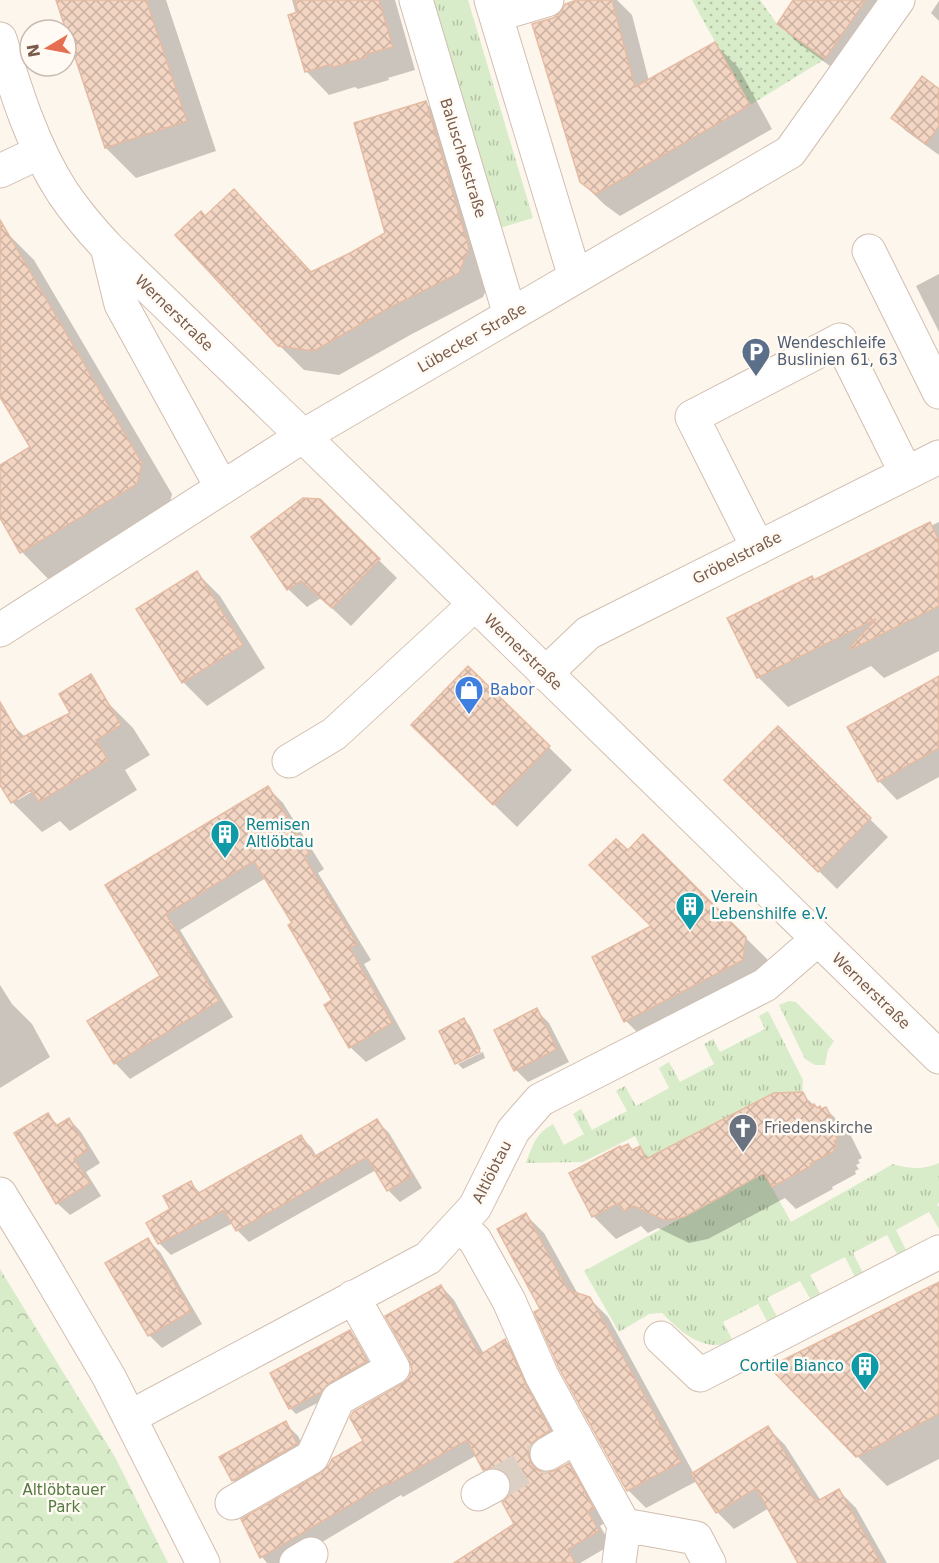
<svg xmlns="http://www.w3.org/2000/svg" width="939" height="1563" viewBox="0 0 939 1563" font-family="'DejaVu Sans',sans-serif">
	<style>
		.grass { fill: url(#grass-tufts) }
		.park { fill: url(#park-crowns) }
		.garden { fill: url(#garden-dots) }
		.shadow { fill: #0003; fill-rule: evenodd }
		.building { fill: url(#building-cross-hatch); stroke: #e6bba3; stroke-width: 1.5 }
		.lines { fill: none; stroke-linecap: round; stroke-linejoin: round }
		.minor-tunnel { stroke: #dcd0c4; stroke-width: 33; stroke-dasharray: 33 16; stroke-linecap: butt }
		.minor-casing { stroke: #d1beb0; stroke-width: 35 }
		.minor { stroke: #fff; stroke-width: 33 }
		.labels { text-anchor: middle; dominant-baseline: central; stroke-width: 5; stroke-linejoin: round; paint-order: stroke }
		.street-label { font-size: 15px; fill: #7a5c4d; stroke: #fffaf3 }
		.service-label { font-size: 15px; fill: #4e5e75; stroke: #fffaf3; text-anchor: start }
		.shop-label { font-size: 15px; fill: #366cbe; stroke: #fffaf3; text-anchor: start }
		.culture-label { font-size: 15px; fill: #0d838f; stroke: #fffaf3; text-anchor: start }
		.worship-label { font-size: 15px; fill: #5b616d; stroke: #fffaf3; text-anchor: start }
		.park-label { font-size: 15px; fill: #537a41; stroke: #fffaf3 }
	</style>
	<defs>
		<pattern id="grass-tufts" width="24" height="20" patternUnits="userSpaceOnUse" patternTransform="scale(1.5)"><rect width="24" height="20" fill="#d8ecc9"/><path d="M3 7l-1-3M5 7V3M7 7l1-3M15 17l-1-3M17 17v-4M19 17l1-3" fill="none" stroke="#b4c2a5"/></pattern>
		<pattern id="park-crowns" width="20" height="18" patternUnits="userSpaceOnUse" patternTransform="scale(1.5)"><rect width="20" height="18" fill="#d8ecc9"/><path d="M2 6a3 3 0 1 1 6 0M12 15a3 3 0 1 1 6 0" fill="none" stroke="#b4c2a5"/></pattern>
		<pattern id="garden-dots" width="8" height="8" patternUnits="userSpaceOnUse" patternTransform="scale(1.5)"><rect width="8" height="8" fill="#d8ecc9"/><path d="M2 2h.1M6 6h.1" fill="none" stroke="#b4c2a5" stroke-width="1.8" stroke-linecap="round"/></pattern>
		<pattern id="building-cross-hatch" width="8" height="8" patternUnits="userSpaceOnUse" patternTransform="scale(1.5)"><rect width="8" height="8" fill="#f3d5c3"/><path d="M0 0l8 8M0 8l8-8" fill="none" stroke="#cab0a1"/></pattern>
	</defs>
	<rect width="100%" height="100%" fill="#fdf6ec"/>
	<path class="grass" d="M 431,0 L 468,0 L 533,218 L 500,228 Z
		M 789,1001 L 796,1002 L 834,1041 L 828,1050 L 825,1065 L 815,1065 L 805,1059 L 779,1005 Z
		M 768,1011 L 803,1080 L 802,1092 L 789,1092 L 776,1100 L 772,1094 L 646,1159 L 635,1136 L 583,1162 L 526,1163 C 533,1145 535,1134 553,1124 L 564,1145 L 584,1134 L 573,1114 L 581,1109 L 592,1130 L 627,1111 L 616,1091 L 625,1086 L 636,1106 L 669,1088 L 659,1068 L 669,1062 L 680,1082 L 714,1064 L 704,1044 L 713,1039 L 720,1052 L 765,1029 L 759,1016 Z
		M 939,1163 L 939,1203 L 937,1204 L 939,1208 L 939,1229 L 929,1212 L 896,1230 L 907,1252 L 898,1256 L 887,1235 L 853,1253 L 864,1275 L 856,1279 L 845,1257 L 810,1275 L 822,1297 L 812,1302 L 800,1281 L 767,1298 L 779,1320 L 769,1325 L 758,1304 L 723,1322 L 733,1341 C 704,1354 681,1332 662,1313 L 649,1314 L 619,1332 L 584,1271 L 764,1173 L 791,1222 L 893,1164 C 910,1169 923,1170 939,1163 Z"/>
	<path class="park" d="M 0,1269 L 115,1457 L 168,1563 L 0,1563 Z"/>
	<path class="garden" d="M 692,0 L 760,0 L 777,24 L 825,59 L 750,105 Z"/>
	<path class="shadow" d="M 57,0 L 166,0 L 216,151 L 136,178 L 106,148 Z
		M 292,0 L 395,0 L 415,70 L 388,78 L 389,80 L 358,89 L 355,87 L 329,95 L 306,71 L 296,14 Z
		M 582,0 L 617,0 L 632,15 L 649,81 L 715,44 L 738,67 L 772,129 L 620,216 L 605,205 L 581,182 L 553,19 Z
		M 795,0 L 889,0 L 844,76 L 798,43 L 779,24 Z
		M 939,1 L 939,21 L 931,13 Z
		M 939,91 L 939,155 L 906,131 L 893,118 Z
		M 426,103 L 450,128 L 493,274 L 483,297 L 412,334 L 339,375 L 304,370 L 279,345 L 312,274 L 387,233 Z
		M 4,230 L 34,260 L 172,494 L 167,514 L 51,582 L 22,552 L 0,515 L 0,467 L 32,448 L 0,394 L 0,232 Z
		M 939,274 L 939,332 L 916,286 Z
		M 319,501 L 397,578 L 351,626 L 321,598 L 307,607 L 288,589 Z
		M 939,522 L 939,651 L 884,678 L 871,666 L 788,707 L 758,677 L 812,578 L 815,581 Z
		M 197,573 L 220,596 L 265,668 L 207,706 L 183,682 L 138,610 Z
		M 468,668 L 572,770 L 517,827 L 436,748 Z
		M 939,678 L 939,777 L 897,800 L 879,781 Z
		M 103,698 L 133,728 L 150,755 L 125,770 L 137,790 L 70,831 L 60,821 L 42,832 L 12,802 L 0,782 L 0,729 L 11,723 L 26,738 ZM 37,785 L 38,788 L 18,800 L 18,796 Z
		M 778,728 L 888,837 L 837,889 L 727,780 Z
		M 268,788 L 283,803 L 324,869 L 318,873 L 371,960 L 364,964 L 406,1039 L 366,1062 L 350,1047 L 334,1001 L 294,923 L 266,878 L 180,930 L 233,1017 L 130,1079 L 115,1063 L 162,977 L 107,886 Z
		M 643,836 L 769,961 L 765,984 L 649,1044 L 626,1021 L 653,926 Z
		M 0,985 L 12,1004 L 32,1024 L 50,1057 L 0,1088 Z
		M 536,1010 L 549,1023 L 569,1062 L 528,1082 L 516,1070 Z
		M 464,1020 L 470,1026 L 481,1049 L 457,1062 L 457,1063 L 441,1032 Z
		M 483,1052 L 485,1058 L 463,1069 L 458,1064 Z
		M 802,1094 L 818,1109 L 822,1111 L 826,1109 L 849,1132 L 862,1158 L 858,1160 L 860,1163 L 856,1165 L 859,1169 L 855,1171 L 856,1174 L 832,1187 L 833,1189 L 796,1209 L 785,1198 L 708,1239 L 689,1243 L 658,1228 L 648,1233 L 641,1226 L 616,1239 L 593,1216 L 628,1146 L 633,1151 L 639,1148 L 650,1159 Z
		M 48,1115 L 59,1126 L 69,1119 L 81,1132 L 100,1163 L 86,1172 L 101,1196 L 70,1215 L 57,1203 Z
		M 377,1121 L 389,1133 L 422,1188 L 400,1202 L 388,1190 L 376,1170 L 249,1242 L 237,1230 L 233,1223 L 171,1255 L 159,1243 L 148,1224 L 172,1210 L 191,1183 L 201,1194 L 301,1137 L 312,1148 L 317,1157 Z
		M 526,1215 L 544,1233 L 578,1294 L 589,1298 L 608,1317 L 694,1474 L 768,1428 L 785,1445 L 821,1501 L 839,1491 L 856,1508 L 887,1563 L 800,1563 L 769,1508 L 734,1529 L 717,1512 L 697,1481 L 646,1508 L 628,1490 L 542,1309 Z
		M 148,1240 L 160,1252 L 202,1324 L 162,1348 L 149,1335 L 107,1263 Z
		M 939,1284 L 939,1459 L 887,1486 L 857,1456 Z
		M 441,1286 L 454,1300 L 484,1354 L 505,1341 L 518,1354 L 563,1444 L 541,1468 L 542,1473 L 547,1474 L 568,1465 L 581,1478 L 606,1522 L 600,1526 L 611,1545 L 580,1563 L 457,1563 L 516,1524 L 510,1497 L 513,1487 L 512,1481 L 508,1480 L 498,1482 L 485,1469 L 477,1455 L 403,1497 L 401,1495 L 287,1563 L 267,1563 L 262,1557 L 243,1520 L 322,1474 L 365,1441 L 403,1386 L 410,1379 Z
		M 350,1332 L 356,1338 L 372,1367 L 327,1398 L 296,1414 L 290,1408 L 272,1374 Z
		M 285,1423 L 298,1436 L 309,1457 L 246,1493 L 233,1480 L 221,1458 Z"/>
	<path class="building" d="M 56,0 L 146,0 L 187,121 L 105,148 Z
		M 295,0 L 379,0 L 393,47 L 366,54 L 367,57 L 333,67 L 332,64 L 305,72 L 288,15 L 298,12 Z
		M 577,0 L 612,0 L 635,87 L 715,42 L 750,105 L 596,194 L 580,182 L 532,24 L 553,18 L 561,12 L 565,4 Z
		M 793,0 L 866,0 L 825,59 L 777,24 Z
		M 922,76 L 939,89 L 939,126 L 926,144 L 891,118 Z
		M 426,101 L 469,248 L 459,273 L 387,309 L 314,351 L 278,346 L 175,235 L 201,211 L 205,216 L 234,189 L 311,272 L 352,252 L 385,233 L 354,123 Z
		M 0,220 L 142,463 L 137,484 L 20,553 L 0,518 L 0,465 L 30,447 L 0,397 Z
		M 303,498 L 320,499 L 380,559 L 332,608 L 301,581 L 287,590 L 251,537 Z
		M 930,522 L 939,540 L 939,606 L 852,649 L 850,647 L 876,619 L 757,678 L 727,618 L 812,576 L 814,580 Z
		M 197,571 L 243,645 L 182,683 L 136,609 Z
		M 468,666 L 550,746 L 493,805 L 411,725 Z
		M 91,674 L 121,725 L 96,740 L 108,760 L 39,802 L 31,790 L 11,803 L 0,785 L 0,702 L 21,738 L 70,713 L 59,694 Z
		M 939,676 L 939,748 L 878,782 L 847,727 Z
		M 778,726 L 871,818 L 818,872 L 724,780 Z
		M 268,786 L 309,853 L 304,857 L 357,944 L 350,948 L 392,1023 L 349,1048 L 324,1005 L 332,1000 L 288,925 L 292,923 L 254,861 L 166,914 L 219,1001 L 114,1064 L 87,1021 L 160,976 L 105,885 Z
		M 643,834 L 746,937 L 743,960 L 624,1022 L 592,957 L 651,926 L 589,865 L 616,839 L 628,850 Z
		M 537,1008 L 557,1049 L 514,1071 L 494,1030 Z
		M 464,1018 L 480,1052 L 455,1064 L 439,1031 Z
		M 803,1092 L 810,1106 L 814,1104 L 817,1108 L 820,1106 L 821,1109 L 826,1107 L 840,1134 L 836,1136 L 838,1139 L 834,1141 L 837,1146 L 833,1148 L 834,1151 L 810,1164 L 811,1166 L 772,1187 L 764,1173 L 684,1217 L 664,1220 L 634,1206 L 624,1211 L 619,1203 L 592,1217 L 569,1173 L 620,1146 L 620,1148 L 628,1144 L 632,1150 L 640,1146 L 646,1159 L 774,1093 Z
		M 48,1113 L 56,1126 L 69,1118 L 88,1150 L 74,1159 L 90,1183 L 56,1204 L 14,1133 Z
		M 377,1119 L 412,1176 L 387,1191 L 367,1157 L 236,1231 L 224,1210 L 158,1244 L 146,1223 L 170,1209 L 163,1196 L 191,1181 L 197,1194 L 301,1135 L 314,1157 Z
		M 526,1213 L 568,1290 L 590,1297 L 681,1462 L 627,1491 L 559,1368 L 534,1312 L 540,1309 L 497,1229 Z
		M 148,1238 L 191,1311 L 148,1336 L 105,1263 Z
		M 939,1282 L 939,1414 L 856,1457 L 769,1367 Z
		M 441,1285 L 480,1355 L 505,1339 L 526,1385 L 550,1430 L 538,1438 L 531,1444 L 528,1454 L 531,1463 L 537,1470 L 547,1473 L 556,1470 L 569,1463 L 594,1509 L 588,1512 L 599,1531 L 568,1549 L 575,1563 L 454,1563 L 514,1524 L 502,1502 L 509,1496 L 512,1487 L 509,1477 L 503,1470 L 494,1467 L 483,1470 L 467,1440 L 388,1485 L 387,1483 L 260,1558 L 241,1519 L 321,1473 L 329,1465 L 332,1459 L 363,1441 L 350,1418 L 353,1412 L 402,1384 L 409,1378 L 412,1369 L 409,1359 L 385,1316 Z
		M 350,1330 L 367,1361 L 329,1383 L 321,1392 L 289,1409 L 270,1373 Z
		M 286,1421 L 297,1444 L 232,1481 L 219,1457 Z
		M 768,1426 L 816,1502 L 839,1489 L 881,1563 L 798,1563 L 756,1488 L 716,1513 L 691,1474 Z"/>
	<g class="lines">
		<path class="minor-tunnel" d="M 493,1486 L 547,1454"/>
		<g class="minor-casing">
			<path id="minor" d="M 416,0 L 510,315
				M 491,0 L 575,277
				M 496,15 L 547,0
				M 0,39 C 16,92 33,147 63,193 C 76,212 91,230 107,247 L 303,436 L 939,1057
				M 0,171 L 40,152
				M 107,247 L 121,304 L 222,488
				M 869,251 L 939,392
				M 758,548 L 692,417 L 840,340 L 906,473
				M 0,630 L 303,436 L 790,152 L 898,0
				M 545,674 L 588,633 L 939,457
				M 289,761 L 334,734 L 474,605
				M 0,1194 L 38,1256 L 109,1377 L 203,1563
				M 459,1225 L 475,1240 L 509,1301 L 542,1376 L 624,1525 L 696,1538 L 709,1563
				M 661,1338 L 700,1375 L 939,1252
				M 130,1417 L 428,1258 L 475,1207 L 513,1131 L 540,1100 L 765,985 L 818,939
				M 547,1454 L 576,1437
				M 478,1494 L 493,1486
				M 232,1503 L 312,1457 L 338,1399 L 393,1368 L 353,1297
				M 296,1563 L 311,1554
				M 619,1563 L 624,1525"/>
		</g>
		<use href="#minor" class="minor"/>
	</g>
	<defs>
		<g id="parking-pin" transform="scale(1.5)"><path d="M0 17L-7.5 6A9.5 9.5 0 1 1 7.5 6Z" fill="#5c6f8a" stroke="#fffaf3"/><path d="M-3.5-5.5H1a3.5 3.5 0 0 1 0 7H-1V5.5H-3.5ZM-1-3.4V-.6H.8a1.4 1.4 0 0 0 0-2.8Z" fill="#fff"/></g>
		<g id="shop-pin" transform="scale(1.5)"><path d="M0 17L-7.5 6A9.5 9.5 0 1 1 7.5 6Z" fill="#3f7fe0" stroke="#fffaf3"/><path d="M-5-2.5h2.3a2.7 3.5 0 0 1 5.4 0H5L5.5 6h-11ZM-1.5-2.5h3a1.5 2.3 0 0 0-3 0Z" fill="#fff"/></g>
		<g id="building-pin" transform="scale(1.5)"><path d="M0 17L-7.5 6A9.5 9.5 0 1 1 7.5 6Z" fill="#0f9aa8" stroke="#fffaf3"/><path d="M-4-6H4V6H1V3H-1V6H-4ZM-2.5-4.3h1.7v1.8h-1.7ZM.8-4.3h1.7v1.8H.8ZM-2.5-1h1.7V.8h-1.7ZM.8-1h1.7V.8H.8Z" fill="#fff"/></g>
		<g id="church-pin" transform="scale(1.5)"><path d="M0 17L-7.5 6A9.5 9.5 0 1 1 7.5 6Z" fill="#6b7280" stroke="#fffaf3"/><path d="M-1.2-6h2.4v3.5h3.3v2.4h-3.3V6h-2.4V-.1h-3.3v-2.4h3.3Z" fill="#fff"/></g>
	</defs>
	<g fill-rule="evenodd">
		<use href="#parking-pin" x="756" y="352"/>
		<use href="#shop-pin" x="469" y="690"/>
		<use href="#building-pin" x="225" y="834"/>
		<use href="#building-pin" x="690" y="906"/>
		<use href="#church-pin" x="743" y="1128"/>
		<use href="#building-pin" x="865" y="1366"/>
	</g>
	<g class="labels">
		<g class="street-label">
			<text transform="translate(463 158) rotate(73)">Baluschekstraße</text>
			<text transform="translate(174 313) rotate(44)">Wernerstraße</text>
			<text transform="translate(472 338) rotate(-30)">Lübecker Straße</text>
			<text transform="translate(737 558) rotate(-27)">Gröbelstraße</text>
			<text transform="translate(523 652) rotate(44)">Wernerstraße</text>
			<text transform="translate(871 991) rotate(44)">Wernerstraße</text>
			<text transform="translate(492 1172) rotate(-63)">Altlöbtau</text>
		</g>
		<g class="service-label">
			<text x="777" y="343">Wendeschleife<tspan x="777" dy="17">Buslinien 61, 63</tspan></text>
		</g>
		<g class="shop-label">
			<text x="490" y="690">Babor</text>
		</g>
		<g class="culture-label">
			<text x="246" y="825">Remisen<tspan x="246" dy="17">Altlöbtau</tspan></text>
			<text x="711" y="897">Verein<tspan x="711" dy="17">Lebenshilfe e.V.</tspan></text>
			<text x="844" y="1366" text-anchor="end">Cortile Bianco</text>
		</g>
		<g class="worship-label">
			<text x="764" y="1128">Friedenskirche</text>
		</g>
		<g class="park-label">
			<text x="64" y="1490">Altlöbtauer<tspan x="64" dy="17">Park</tspan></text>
		</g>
	</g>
	<g transform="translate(48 48) rotate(260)"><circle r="28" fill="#fffaf3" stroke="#cabbb1" stroke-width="1.5"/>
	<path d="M0-4.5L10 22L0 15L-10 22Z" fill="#e76f51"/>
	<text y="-9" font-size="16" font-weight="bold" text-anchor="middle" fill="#7a5c4d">N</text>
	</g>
</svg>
